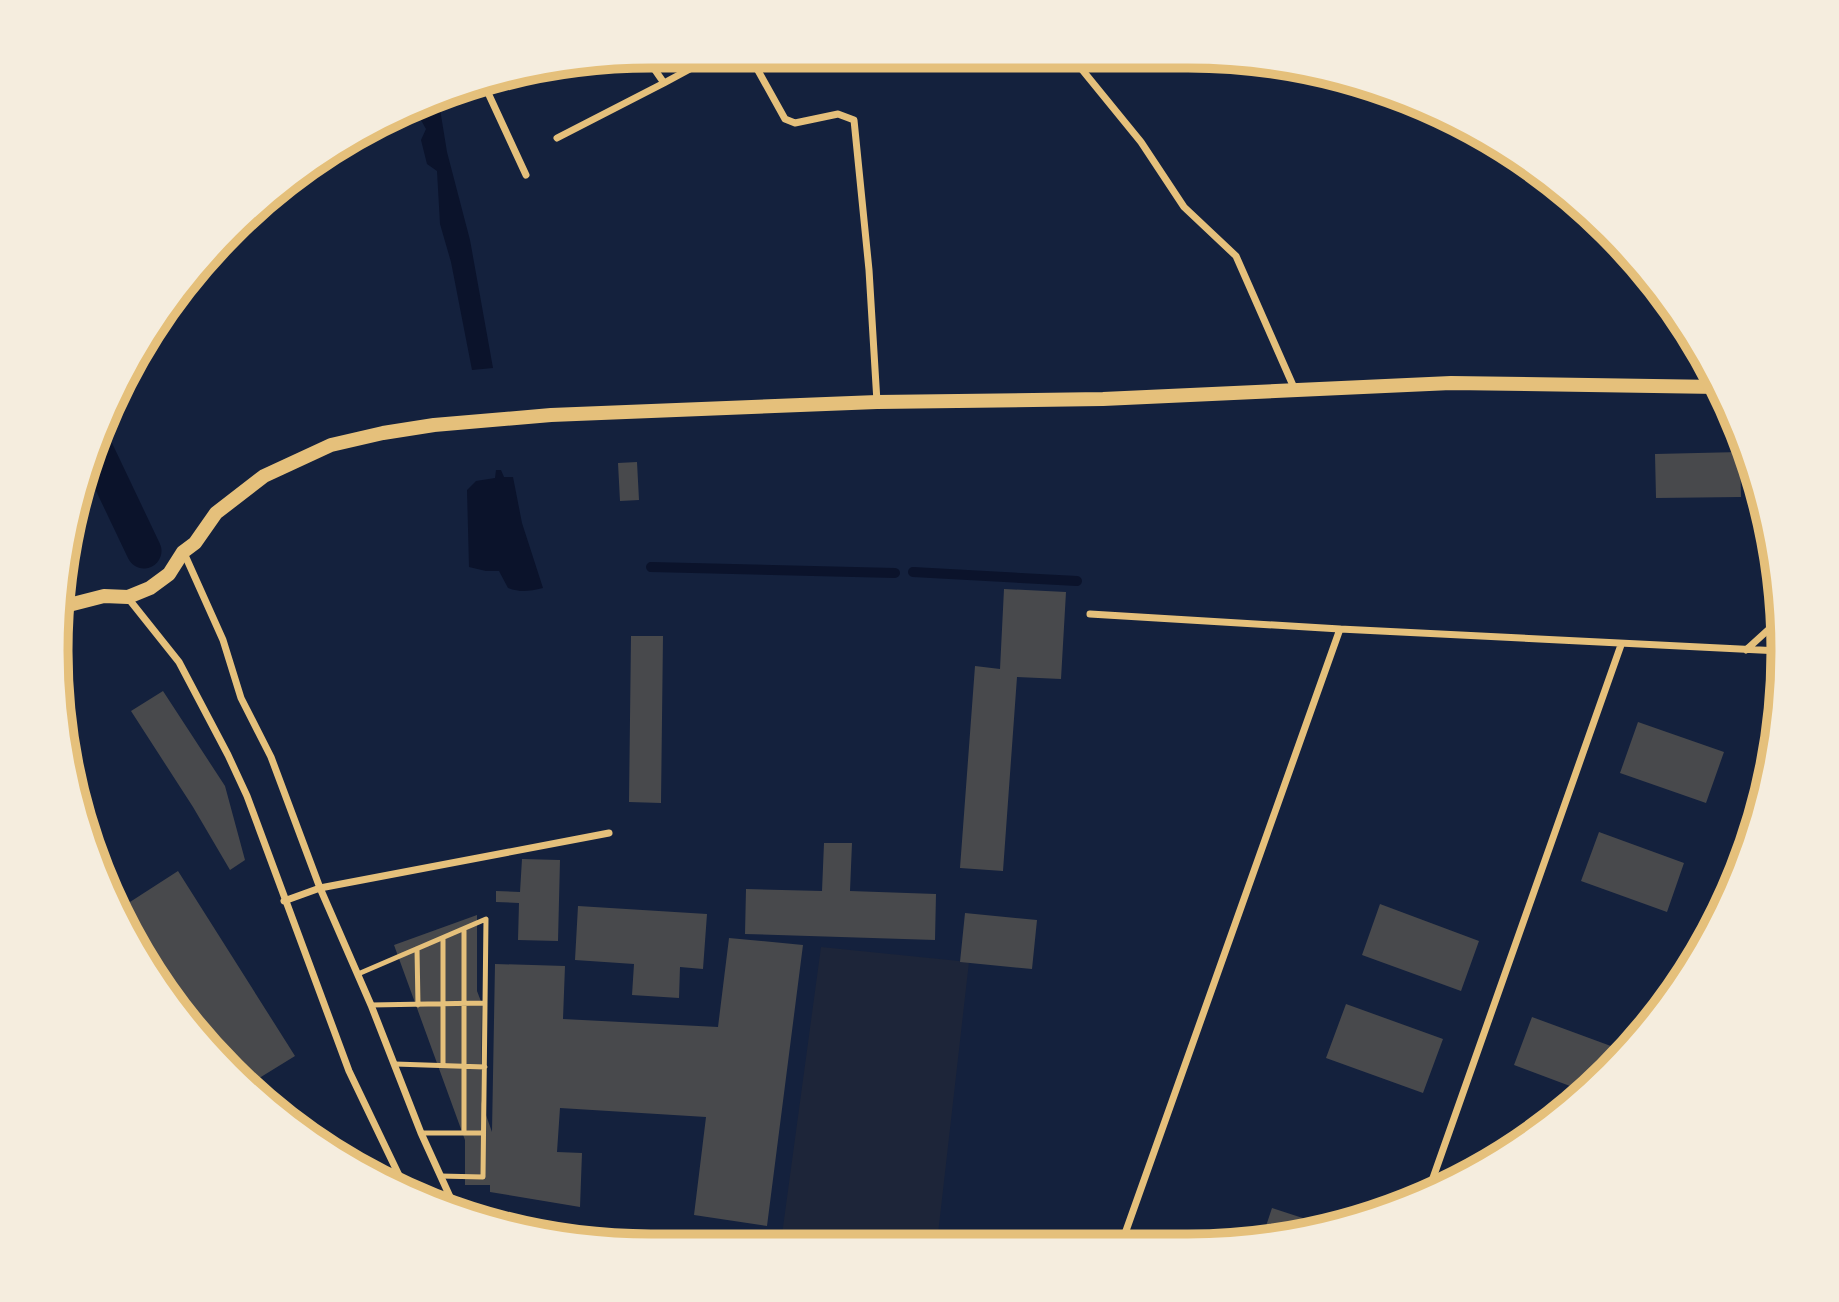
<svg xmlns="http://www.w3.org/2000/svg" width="1839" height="1302" viewBox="0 0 1839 1302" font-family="Rubik,sans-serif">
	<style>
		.green { fill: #1d2539 }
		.water { fill: #0b132b }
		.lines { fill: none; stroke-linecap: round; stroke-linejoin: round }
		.stream { stroke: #0b132b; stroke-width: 10 }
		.canal { stroke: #0b132b; stroke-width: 35 }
		.building { fill: #48494c }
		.service { stroke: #e5c07b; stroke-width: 5 }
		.minor { stroke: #e5c07b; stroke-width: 7 }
		.secondary { stroke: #e5c07b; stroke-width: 14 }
		.rim { fill: none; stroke: #e5c07b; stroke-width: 9 }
	</style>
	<rect width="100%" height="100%" fill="#14213d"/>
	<path class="green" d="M 821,947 L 969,962 L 937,1243 L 784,1244 L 781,1242 Z"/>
	<path class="water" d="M 436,104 L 440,109 L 447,152 L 470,240 L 493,368 L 472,370 L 451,262 L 440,224 L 437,171 L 427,164 L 421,140 L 426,129 L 417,113 Z
		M 496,470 L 501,470 L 504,477 L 513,477 L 522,523 L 543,588 C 529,591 522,593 508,588 L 499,571 L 486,571 L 469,567 L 467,490 L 476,481 L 495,478 Z"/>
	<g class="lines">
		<path class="stream" d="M 651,567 L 895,573
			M 913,572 L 1077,581"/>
		<path class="canal" d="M 95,448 L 144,551"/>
	</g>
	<path class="building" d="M 1740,452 L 1741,497 L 1656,498 L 1655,454 Z
		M 637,462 L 639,500 L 620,501 L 618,463 Z
		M 1004,589 L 1066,592 L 1061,679 L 1017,677 L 1003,871 L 960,868 L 975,666 L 1000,669 Z
		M 631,636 L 663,636 L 661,803 L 629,802 Z
		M 163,691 L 225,786 L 245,860 L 230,870 L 193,807 L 131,711 Z
		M 1638,722 L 1724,752 L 1706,803 L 1620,773 Z
		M 1599,832 L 1684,863 L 1667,912 L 1581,881 Z
		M 824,843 L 852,843 L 850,891 L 936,894 L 935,940 L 745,934 L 746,889 L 822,891 Z
		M 522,859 L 560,860 L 558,941 L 518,940 L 519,903 L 496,902 L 496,891 L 520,892 Z
		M 178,871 L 295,1056 L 248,1085 L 204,1044 L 117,914 L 116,911 Z
		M 1380,904 L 1479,941 L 1461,991 L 1362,955 Z
		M 578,906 L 707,914 L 703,969 L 680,967 L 679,998 L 632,995 L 634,964 L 575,960 Z
		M 965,913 L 1037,920 L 1032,969 L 960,962 Z
		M 477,915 L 477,991 L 482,1004 L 481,1101 L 492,1132 L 495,964 L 565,966 L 563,1019 L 718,1027 L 729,938 L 803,945 L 767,1226 L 694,1215 L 706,1117 L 560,1108 L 557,1152 L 582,1153 L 580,1207 L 490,1192 L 490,1185 L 465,1185 L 465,1140 L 394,945 Z
		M 1346,1004 L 1443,1039 L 1423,1093 L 1326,1058 Z
		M 1532,1017 L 1619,1049 L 1615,1061 L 1586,1092 L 1514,1065 Z
		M 1272,1208 L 1321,1224 L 1261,1241 Z"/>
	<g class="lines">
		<path class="service" d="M 102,862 L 114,881
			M 464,929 L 464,1133
			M 443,938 L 443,1065
			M 417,949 L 418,1005
			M 358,974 L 486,919 L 483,1177 L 440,1176
			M 371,1005 L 485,1003
			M 395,1064 L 485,1067
			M 421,1133 L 483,1133"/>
		<path class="minor" d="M 750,56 L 785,119 L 795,123 L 838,114 L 854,120 L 869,270 L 877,402
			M 1051,56 L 1061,64 L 1075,61
			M 1080,56 L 1075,61 L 1141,142 L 1184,207 L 1236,256 L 1295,390
			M 646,57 L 664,83 L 714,56
			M 483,82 L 526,175
			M 557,138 L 664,83
			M 184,553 L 223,640 L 241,698 L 271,757 L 320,888 L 371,1005 L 421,1133 L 456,1210
			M 128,598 L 179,662 L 228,755 L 247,796 L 349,1071 L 407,1192
			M 1090,614 L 1340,629
			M 1746,650 L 1779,620
			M 284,901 L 320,888 L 609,833
			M 1428,1192 L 1621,645
			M 1122,1242 L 1340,629 L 1780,651"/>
		<path class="secondary" d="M 61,607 L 104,596 L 128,597 L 150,588 L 169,574 L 183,552 L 195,543 L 216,513 L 264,476 L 331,445 L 383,433 L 434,425 L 551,415 L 877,402 L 1103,399 L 1451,383 L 1718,387"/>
	</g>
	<path d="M0 0H1839V1302H0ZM651 68H1188A583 583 0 0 1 1771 651V651A583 583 0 0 1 1188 1234H651A583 583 0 0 1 68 651V651A583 583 0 0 1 651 68Z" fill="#f5edde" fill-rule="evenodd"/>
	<path class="rim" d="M651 68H1188A583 583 0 0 1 1771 651V651A583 583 0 0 1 1188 1234H651A583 583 0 0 1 68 651V651A583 583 0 0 1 651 68Z"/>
</svg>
